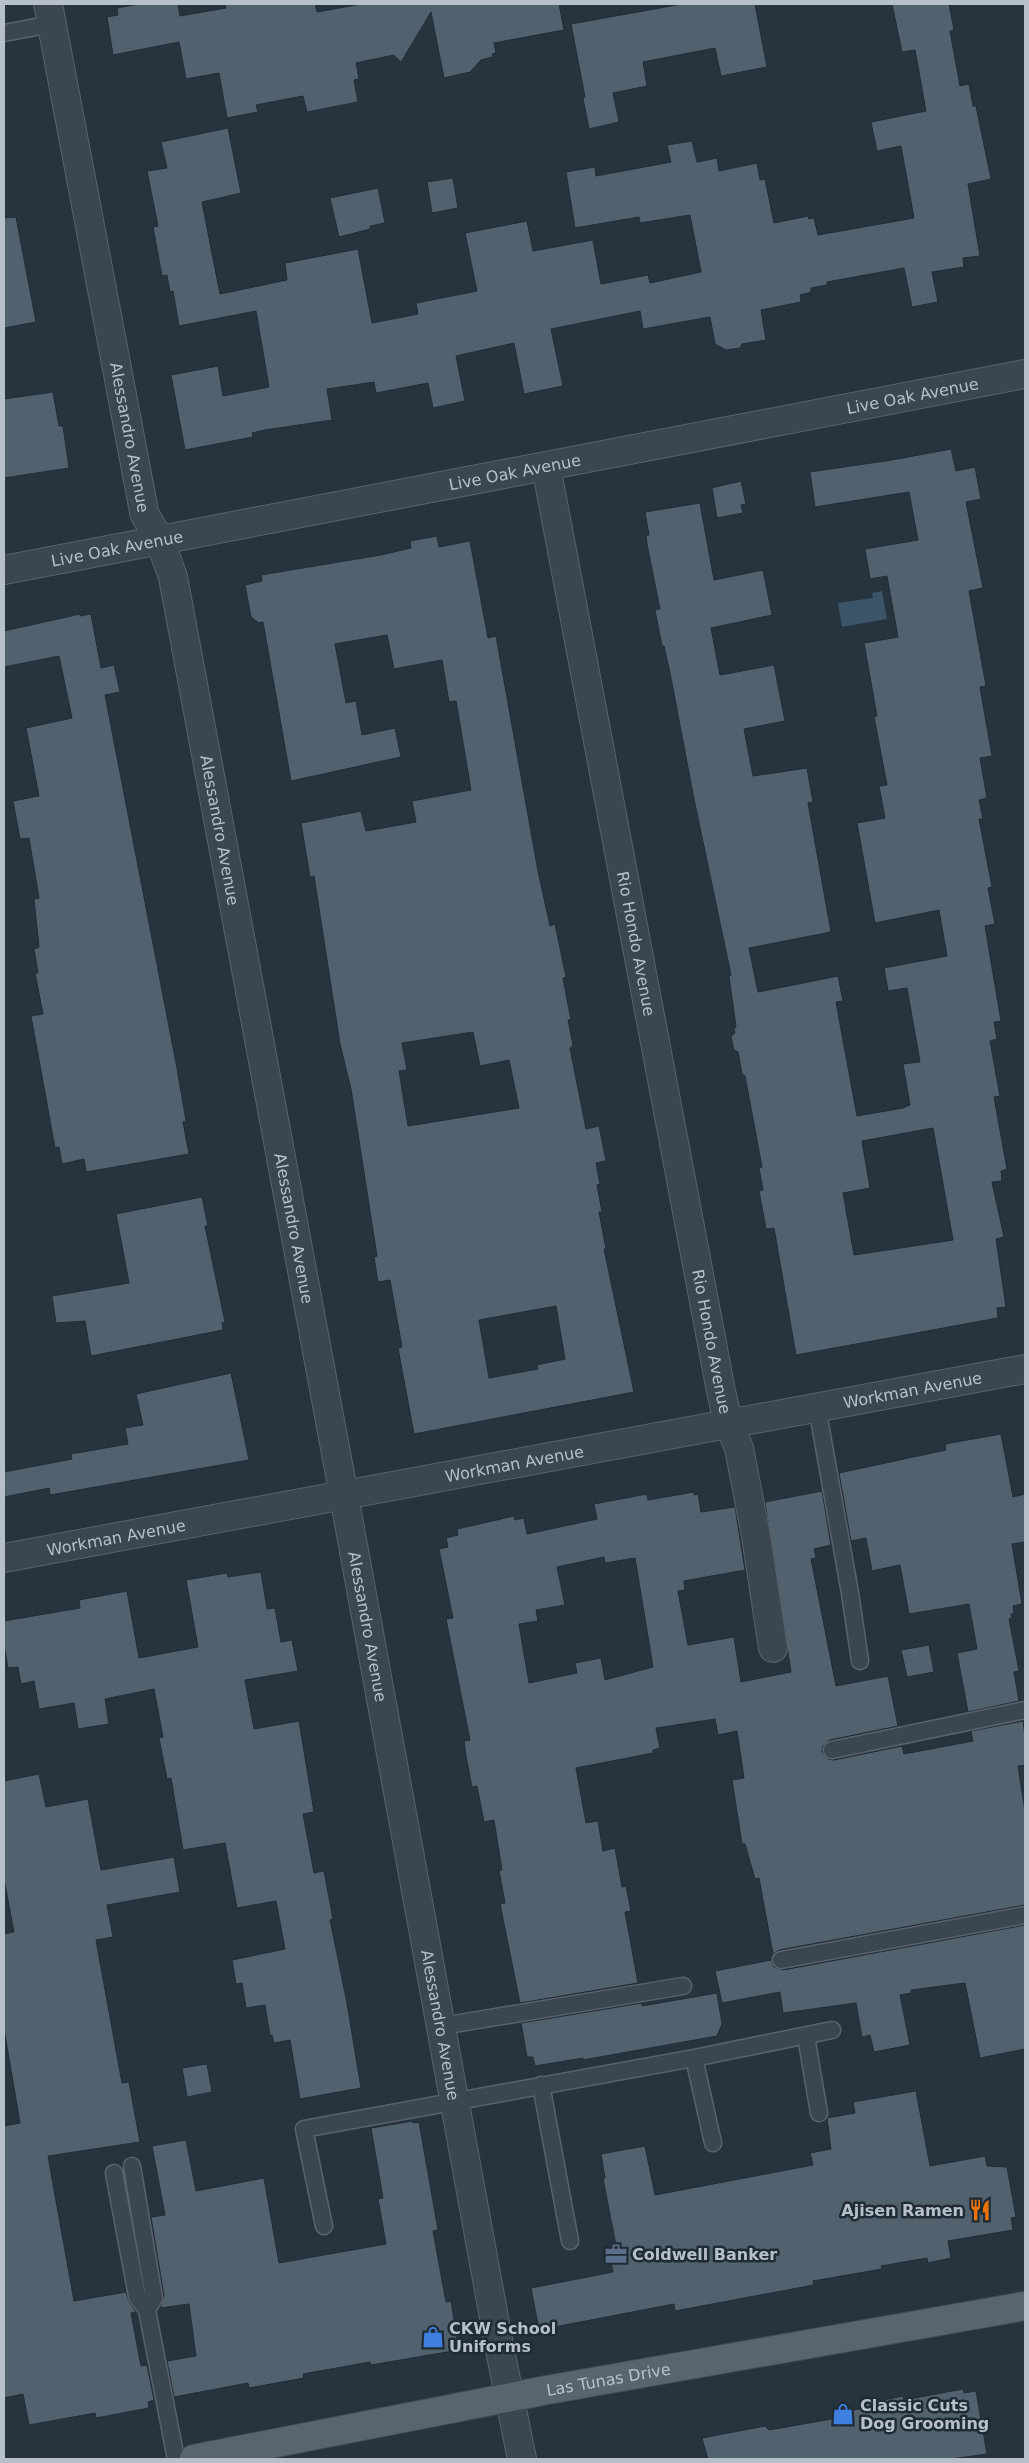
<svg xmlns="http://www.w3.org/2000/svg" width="1029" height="2463" viewBox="0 0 1029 2463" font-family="'DejaVu Sans',sans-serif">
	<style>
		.water { fill: #3c5468 }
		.building { fill: #51616d; stroke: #212d37; fill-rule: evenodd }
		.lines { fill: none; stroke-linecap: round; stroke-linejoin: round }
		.service-casing { stroke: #58636d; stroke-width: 19 }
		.minor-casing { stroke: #58636d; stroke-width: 30 }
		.tertiary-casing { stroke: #58636d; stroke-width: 30 }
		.primary-casing { stroke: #444f59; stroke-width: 30 }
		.service { stroke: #3a4650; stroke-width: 16 }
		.minor { stroke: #3a4650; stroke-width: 28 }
		.tertiary { stroke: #3a4650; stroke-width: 28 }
		.primary { stroke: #586570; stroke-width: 28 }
		.labels { text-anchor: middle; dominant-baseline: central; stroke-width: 5; stroke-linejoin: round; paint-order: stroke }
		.street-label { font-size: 16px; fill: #b7c0ca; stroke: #1f2b35 }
		.poi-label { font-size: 16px; font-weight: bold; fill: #b7c0ca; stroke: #1f2b35; text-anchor: start }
	</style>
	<rect width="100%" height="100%" fill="#263440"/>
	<path class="water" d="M 882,591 L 887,619 L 842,627 L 838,603 L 873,598 L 872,593 Z"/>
	<path class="building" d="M 139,4 L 178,4 L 180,16 L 226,8 L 225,4 L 315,4 L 317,12 L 361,4 L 559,4 L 564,30 L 494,43 L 496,53 L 492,54 L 493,57 L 481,60 L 470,72 L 444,78 L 431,12 L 401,62 L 394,55 L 356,63 L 359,79 L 354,80 L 358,102 L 307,112 L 303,96 L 256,105 L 258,112 L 227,118 L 219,73 L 186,79 L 179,42 L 113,55 L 107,17 L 118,15 L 117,8 Z
		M 682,4 L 755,4 L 767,67 L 721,76 L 715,48 L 643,62 L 647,86 L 613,93 L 619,122 L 589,129 L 583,98 L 585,97 L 571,24 Z
		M 892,4 L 949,4 L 954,30 L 950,31 L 960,86 L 969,84 L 973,106 L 976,106 L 991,179 L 968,184 L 980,256 L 963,258 L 964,267 L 932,272 L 938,302 L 912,307 L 904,268 L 827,282 L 827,285 L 811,288 L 811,292 L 800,295 L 801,302 L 761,310 L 766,340 L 742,344 L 740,348 L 726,350 L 715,344 L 710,317 L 643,329 L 640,311 L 551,329 L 563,386 L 524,394 L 514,343 L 456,356 L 465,401 L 433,408 L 428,383 L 376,393 L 374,382 L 327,389 L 332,420 L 265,430 L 252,433 L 253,437 L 185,450 L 171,375 L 218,366 L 223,396 L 269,387 L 256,311 L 179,326 L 173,291 L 170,292 L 167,275 L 162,276 L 153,227 L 158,226 L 147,171 L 167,168 L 161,142 L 228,128 L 241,193 L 202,202 L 220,294 L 287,280 L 285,263 L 358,249 L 372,323 L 418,314 L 416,303 L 477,291 L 465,233 L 527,221 L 533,251 L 593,240 L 601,284 L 648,275 L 650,283 L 701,272 L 690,215 L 640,223 L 639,217 L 575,228 L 566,172 L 595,167 L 596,176 L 671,162 L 667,145 L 692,141 L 697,162 L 717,158 L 719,171 L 757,163 L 760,180 L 765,179 L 774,223 L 808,216 L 809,219 L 814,218 L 818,235 L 914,218 L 901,146 L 877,151 L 871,122 L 926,111 L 915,50 L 902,52 Z
		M 453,178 L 458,208 L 432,213 L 427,182 Z
		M 378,188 L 385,223 L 370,226 L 370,229 L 339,237 L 330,198 Z
		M 16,217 L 36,322 L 4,328 L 4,218 Z
		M 53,392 L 59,426 L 63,426 L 69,468 L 4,478 L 4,399 Z
		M 951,449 L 956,471 L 975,467 L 981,499 L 966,502 L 983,588 L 969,591 L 986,686 L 980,687 L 992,756 L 980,758 L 987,798 L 979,800 L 983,819 L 979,819 L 992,887 L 988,888 L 995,924 L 985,926 L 1001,1021 L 994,1022 L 997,1039 L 990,1041 L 1000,1096 L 994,1097 L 1007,1169 L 1001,1171 L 1002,1181 L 992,1182 L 1004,1237 L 996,1239 L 1006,1307 L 997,1308 L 998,1318 L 796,1355 L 774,1228 L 766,1229 L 759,1191 L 763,1190 L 759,1168 L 762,1167 L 745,1076 L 742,1074 L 738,1052 L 734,1050 L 731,1037 L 735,1033 L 734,1028 L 736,1027 L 729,976 L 731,975 L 693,794 L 670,673 L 664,646 L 662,646 L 655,610 L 660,609 L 647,544 L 646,535 L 649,535 L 645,512 L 700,503 L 714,580 L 763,570 L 772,615 L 711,628 L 720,675 L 774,665 L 785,721 L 744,729 L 753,776 L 807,768 L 813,802 L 808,803 L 831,932 L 749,948 L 758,992 L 838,976 L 843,1001 L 836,1002 L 857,1116 L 903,1108 L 910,1105 L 903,1064 L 920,1062 L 907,988 L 888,991 L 884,968 L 947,956 L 939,910 L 875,923 L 857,823 L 885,818 L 879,786 L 887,785 L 874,717 L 877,716 L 864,643 L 898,637 L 887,576 L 870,579 L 865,549 L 918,540 L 909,492 L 815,507 L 810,472 L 892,460 ZM 933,1128 L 953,1240 L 854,1255 L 843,1193 L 870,1188 L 862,1141 Z
		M 741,481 L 746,504 L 741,505 L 743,513 L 717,518 L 712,488 Z
		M 437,536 L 439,547 L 470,541 L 488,638 L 496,636 L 538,871 L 550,926 L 555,924 L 566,977 L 563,978 L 571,1020 L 568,1020 L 573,1045 L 570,1048 L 586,1129 L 599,1126 L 606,1161 L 596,1163 L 600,1184 L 597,1185 L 602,1212 L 599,1212 L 606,1249 L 604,1249 L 634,1392 L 414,1434 L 398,1348 L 402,1347 L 390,1280 L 378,1282 L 374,1257 L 377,1256 L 351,1089 L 340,1044 L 314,876 L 310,877 L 301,823 L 361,811 L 366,831 L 416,822 L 412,801 L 471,790 L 456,701 L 449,702 L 442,660 L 394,669 L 387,635 L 335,644 L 346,703 L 356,701 L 362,735 L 395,728 L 401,757 L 291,781 L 263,622 L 259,623 L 251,617 L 245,585 L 262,581 L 261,575 L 381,555 L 411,548 L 410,541 ZM 473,1032 L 480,1066 L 509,1060 L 519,1108 L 408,1126 L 399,1071 L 407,1070 L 402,1043 ZM 556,1306 L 565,1359 L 537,1365 L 538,1369 L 489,1378 L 479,1320 Z
		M 80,614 L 80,616 L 91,614 L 101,668 L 114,665 L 120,692 L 105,695 L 177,1068 L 186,1121 L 183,1122 L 189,1154 L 86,1172 L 84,1159 L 62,1164 L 59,1147 L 55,1148 L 31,1016 L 43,1014 L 35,973 L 38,973 L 34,949 L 39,947 L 34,899 L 39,898 L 29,838 L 20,839 L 13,801 L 39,796 L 26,728 L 72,718 L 59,656 L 4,667 L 4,631 Z
		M 202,1197 L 208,1226 L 205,1226 L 225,1322 L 222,1323 L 223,1330 L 91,1356 L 85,1321 L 56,1323 L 52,1296 L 129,1283 L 116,1214 Z
		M 231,1373 L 249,1460 L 50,1495 L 49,1488 L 4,1497 L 4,1472 L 72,1459 L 71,1454 L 128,1444 L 125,1428 L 143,1425 L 136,1394 Z
		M 1001,1434 L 1013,1497 L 1025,1494 L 1025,1542 L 1012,1544 L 1022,1604 L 1013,1606 L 1014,1614 L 1011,1614 L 1012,1618 L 1009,1619 L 1019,1671 L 1014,1672 L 1019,1701 L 968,1712 L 957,1653 L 977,1649 L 969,1604 L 909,1614 L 900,1565 L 872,1571 L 866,1538 L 851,1541 L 839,1473 L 946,1450 L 945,1444 Z
		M 822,1491 L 831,1545 L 814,1549 L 816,1558 L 811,1559 L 836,1686 L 888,1676 L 898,1726 L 830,1740 L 823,1746 L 822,1752 L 828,1759 L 834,1760 L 902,1746 L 904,1754 L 973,1741 L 971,1731 L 1023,1721 L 1025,1736 L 1025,1765 L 1018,1766 L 1025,1812 L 1025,1905 L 779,1950 L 773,1954 L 759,1878 L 755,1879 L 745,1844 L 742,1844 L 732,1780 L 744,1778 L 737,1731 L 718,1735 L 715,1719 L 656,1728 L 660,1748 L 653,1750 L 653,1753 L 576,1768 L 586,1823 L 598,1821 L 603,1851 L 615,1848 L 622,1887 L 626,1886 L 631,1911 L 625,1912 L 638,1983 L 520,2003 L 500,1904 L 505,1903 L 499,1870 L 502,1870 L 494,1820 L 484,1822 L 477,1786 L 472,1787 L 466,1756 L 464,1741 L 470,1740 L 446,1619 L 453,1618 L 439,1549 L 448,1547 L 446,1538 L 458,1535 L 457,1529 L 514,1516 L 515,1520 L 524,1518 L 527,1534 L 597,1519 L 594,1504 L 647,1494 L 648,1500 L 694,1492 L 694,1495 L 698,1494 L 701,1512 L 735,1507 L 745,1570 L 684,1581 L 685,1590 L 678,1591 L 688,1645 L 734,1637 L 741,1682 L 791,1672 L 765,1502 ZM 604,1557 L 605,1563 L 635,1558 L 653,1667 L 605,1680 L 601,1658 L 575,1663 L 577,1673 L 529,1683 L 519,1624 L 538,1621 L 536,1610 L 565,1605 L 557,1567 Z
		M 261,1572 L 267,1609 L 275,1608 L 281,1642 L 292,1640 L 298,1671 L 245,1680 L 254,1729 L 299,1721 L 314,1812 L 303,1814 L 314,1873 L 324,1871 L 333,1919 L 330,1920 L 347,2003 L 361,2088 L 300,2099 L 290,2040 L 274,2043 L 272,2035 L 270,2036 L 265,2005 L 246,2008 L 242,1983 L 236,1984 L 232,1960 L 285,1949 L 276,1901 L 237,1908 L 225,1843 L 183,1850 L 171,1778 L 167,1779 L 159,1738 L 163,1737 L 154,1689 L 105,1699 L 109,1724 L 78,1729 L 74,1703 L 39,1709 L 34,1681 L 21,1684 L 18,1667 L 8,1668 L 4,1645 L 4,1621 L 80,1608 L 79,1600 L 127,1591 L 139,1658 L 198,1647 L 186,1580 L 227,1573 L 228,1577 Z
		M 929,1645 L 934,1672 L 907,1677 L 901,1650 Z
		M 39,1774 L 46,1807 L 88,1799 L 101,1870 L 174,1857 L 180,1892 L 107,1905 L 113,1937 L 96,1940 L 122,2083 L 129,2082 L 140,2142 L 48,2156 L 74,2301 L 126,2292 L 129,2301 L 136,2312 L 131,2313 L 141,2366 L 147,2365 L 154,2400 L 148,2402 L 149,2408 L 96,2418 L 95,2413 L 29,2425 L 23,2394 L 4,2398 L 4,2126 L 20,2123 L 4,2029 L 4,1934 L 14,1932 L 4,1879 L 4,1781 Z
		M 1025,1925 L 1025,2049 L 980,2058 L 965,1983 L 911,1990 L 911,1993 L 900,1995 L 910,2045 L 874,2052 L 870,2035 L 862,2037 L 856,2003 L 783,2013 L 780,1992 L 722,2003 L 715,1971 L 771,1960 L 774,1967 L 783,1970 Z
		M 717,1993 L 722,2024 L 717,2036 L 583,2060 L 583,2058 L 535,2066 L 533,2057 L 527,2057 L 521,2023 L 642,2003 L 642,2006 Z
		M 207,2064 L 212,2092 L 187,2097 L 182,2068 Z
		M 916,2091 L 930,2166 L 985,2156 L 987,2166 L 1007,2167 L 1016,2217 L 1011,2218 L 1013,2230 L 948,2241 L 951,2258 L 928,2263 L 927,2258 L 881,2266 L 882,2269 L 813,2281 L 814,2285 L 675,2311 L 674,2304 L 539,2330 L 531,2288 L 613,2272 L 609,2251 L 617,2250 L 603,2179 L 605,2178 L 601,2154 L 645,2146 L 655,2195 L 813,2165 L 810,2153 L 831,2149 L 827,2118 L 855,2113 L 853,2102 Z
		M 413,2121 L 413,2123 L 419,2122 L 438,2230 L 433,2231 L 446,2302 L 451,2301 L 459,2350 L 371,2365 L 370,2362 L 303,2374 L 304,2378 L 249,2388 L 248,2383 L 174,2397 L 167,2361 L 196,2356 L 189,2304 L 160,2308 L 164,2296 L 151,2217 L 165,2215 L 152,2146 L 186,2140 L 196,2191 L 264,2178 L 279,2263 L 386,2244 L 378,2199 L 383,2198 L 371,2128 Z
		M 963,2389 L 964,2393 L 976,2391 L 987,2454 L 951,2459 L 708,2459 L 702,2438 L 765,2426 L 769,2430 L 843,2417 L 842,2412 L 865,2408 L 865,2404 L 903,2396 L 904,2400 Z"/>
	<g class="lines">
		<g class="service-casing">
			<path id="service" d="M 4,33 L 52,24
				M 817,1407 L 850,1593 L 860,1661
				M 832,1750 L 1025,1710
				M 781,1960 L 1025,1915
				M 442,2026 L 683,1986
				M 806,2036 L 819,2113
				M 694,2058 L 713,2143
				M 541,2085 L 570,2241
				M 132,2166 L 154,2298 L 147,2310 L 176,2459
				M 114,2173 L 137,2296 L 147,2310
				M 324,2226 L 304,2129 L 694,2058 L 832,2030"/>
		</g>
		<g class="minor-casing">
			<g id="minor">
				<path id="s1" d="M 48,4 L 143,506 L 144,513 L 160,541 L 173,577 L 344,1496 L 499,2345 L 522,2459"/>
				<path id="s2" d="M 546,466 L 721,1391 L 728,1422 L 739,1448 L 756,1536 L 773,1648"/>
				<path id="s3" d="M 4,1558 L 1025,1369"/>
			</g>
		</g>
		<g class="tertiary-casing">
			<g id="tertiary">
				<path id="s4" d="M 4,570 L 1025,374"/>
			</g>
		</g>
		<g class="primary-casing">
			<g id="primary">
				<path id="s5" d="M 194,2459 L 547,2390 L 1025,2306"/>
			</g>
		</g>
		<use href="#service" class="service"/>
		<use href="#minor" class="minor"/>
		<use href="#tertiary" class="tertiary"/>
		<use href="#primary" class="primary"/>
	</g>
	<defs>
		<g id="restaurant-bare" transform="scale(1.725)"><path d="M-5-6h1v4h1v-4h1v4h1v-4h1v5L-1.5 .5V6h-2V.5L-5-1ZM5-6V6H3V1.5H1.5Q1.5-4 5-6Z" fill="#e8710a" stroke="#1f2b35" stroke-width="2.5" paint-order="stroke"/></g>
		<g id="office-bare" transform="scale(1.725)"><path d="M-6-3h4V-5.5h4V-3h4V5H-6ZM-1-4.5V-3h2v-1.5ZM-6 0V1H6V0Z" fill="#5c6f8a" stroke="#1f2b35" stroke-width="2.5" paint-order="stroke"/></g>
		<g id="shop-bare" transform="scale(1.725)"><path d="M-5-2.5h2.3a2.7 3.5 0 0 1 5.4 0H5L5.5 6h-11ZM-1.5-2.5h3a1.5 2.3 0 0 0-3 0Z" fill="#3f7fe0" stroke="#1f2b35" stroke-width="2.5" paint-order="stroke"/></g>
	</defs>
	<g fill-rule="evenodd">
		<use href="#restaurant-bare" x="980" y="2210"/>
		<use href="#office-bare" x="616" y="2254"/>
		<use href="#shop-bare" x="433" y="2337"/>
		<use href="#shop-bare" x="843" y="2414"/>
	</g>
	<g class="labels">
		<g class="street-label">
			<text stroke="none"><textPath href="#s4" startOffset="925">Live Oak Avenue</textPath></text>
			<text stroke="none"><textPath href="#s1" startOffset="441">Alessandro Avenue</textPath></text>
			<text stroke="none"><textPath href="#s4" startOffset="520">Live Oak Avenue</textPath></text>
			<text stroke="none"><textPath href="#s4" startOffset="115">Live Oak Avenue</textPath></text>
			<text stroke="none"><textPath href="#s1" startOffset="846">Alessandro Avenue</textPath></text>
			<text stroke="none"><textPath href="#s2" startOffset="486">Rio Hondo Avenue</textPath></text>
			<text stroke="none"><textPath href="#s1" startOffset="1251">Alessandro Avenue</textPath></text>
			<text stroke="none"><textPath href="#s2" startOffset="891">Rio Hondo Avenue</textPath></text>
			<text stroke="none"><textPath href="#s3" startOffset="924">Workman Avenue</textPath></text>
			<text stroke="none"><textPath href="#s3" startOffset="519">Workman Avenue</textPath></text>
			<text stroke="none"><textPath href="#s3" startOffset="114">Workman Avenue</textPath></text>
			<text stroke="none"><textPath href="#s1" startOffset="1656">Alessandro Avenue</textPath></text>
			<text stroke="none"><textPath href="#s1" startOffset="2061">Alessandro Avenue</textPath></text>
			<text stroke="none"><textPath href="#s5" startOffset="422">Las Tunas Drive</textPath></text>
		</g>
		<g class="poi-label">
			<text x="964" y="2210" text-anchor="end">Ajisen Ramen</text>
			<text x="632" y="2254">Coldwell Banker</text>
			<text x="449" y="2328">CKW School<tspan x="449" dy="18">Uniforms</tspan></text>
			<text x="860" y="2405">Classic Cuts<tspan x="860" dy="18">Dog Grooming</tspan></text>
		</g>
	</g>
	<rect width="1029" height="2463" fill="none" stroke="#b7c0ca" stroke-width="10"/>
</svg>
